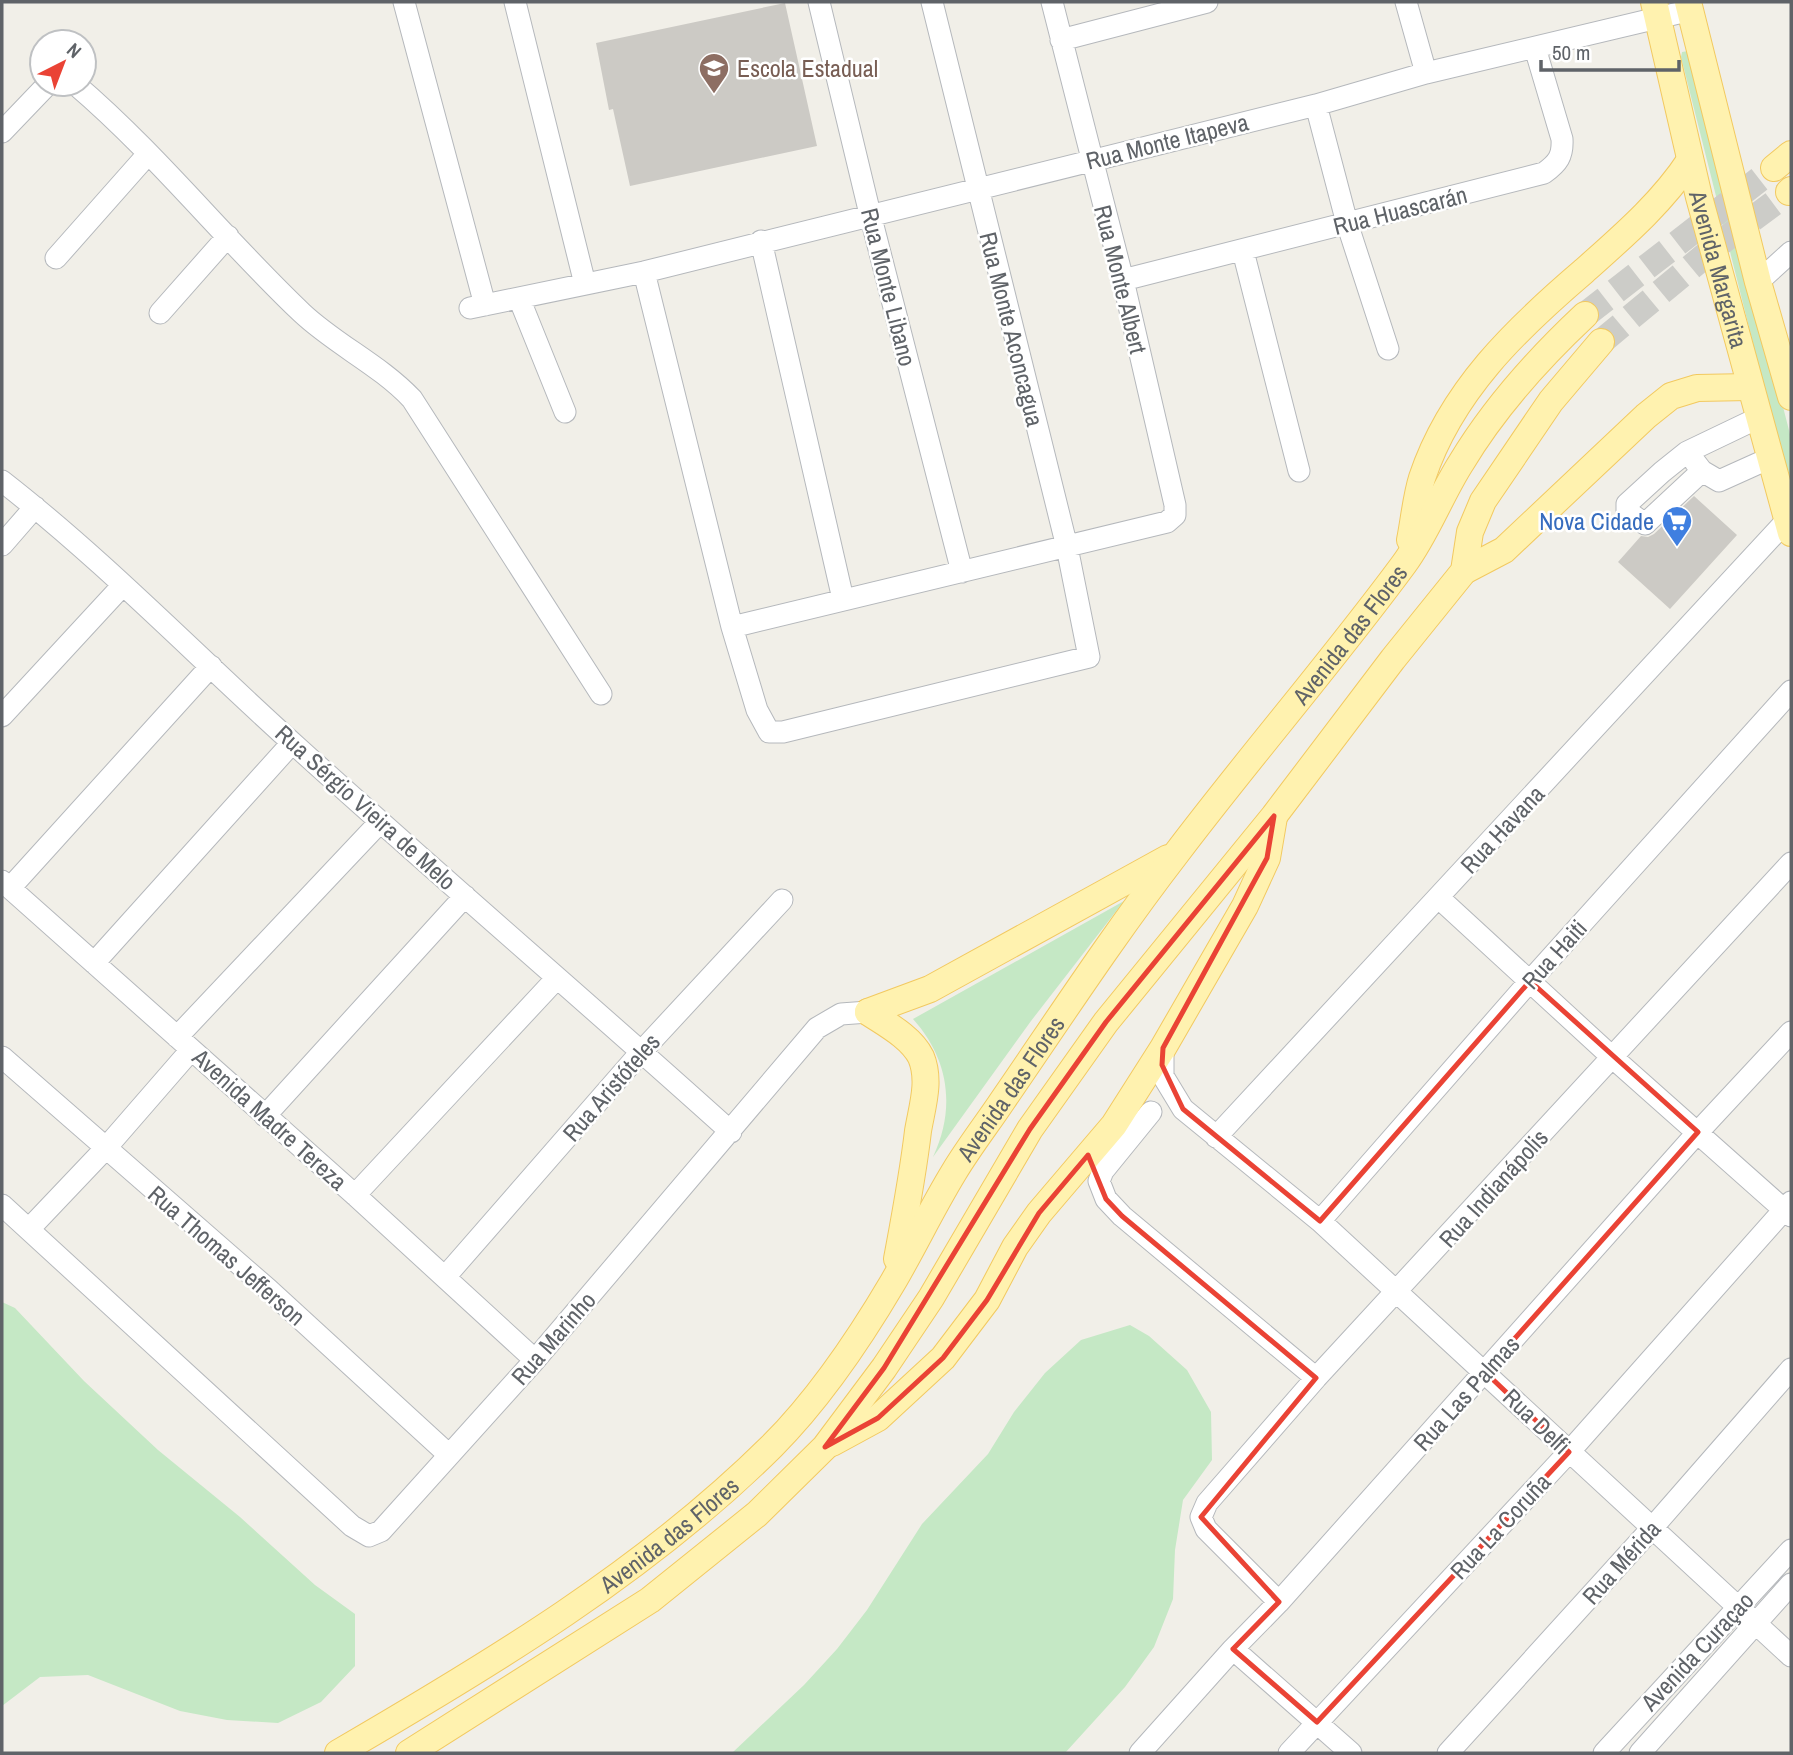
<svg xmlns="http://www.w3.org/2000/svg" width="1793" height="1755" viewBox="0 0 1793 1755" font-family="'Archivo Narrow',sans-serif">
	<style>
		.green { fill: #c5e8c5 }
		.building { fill: #cccac5 }
		.lines { fill: none; stroke-linecap: round; stroke-linejoin: round }
		.major-tunnel { stroke: #ccccc8; stroke-width: 26; stroke-dasharray: 26 13; stroke-linecap: butt }
		.minor-casing { stroke: #b5b8bc; stroke-width: 23 }
		.major-casing { stroke: #f2c960; stroke-width: 28 }
		.minor { stroke: #fff; stroke-width: 21 }
		.major { stroke: #fff2af; stroke-width: 26 }
		.marked { fill: none; stroke: #ea4335; stroke-width: 5; stroke-linejoin: round }
		.labels { text-anchor: middle; dominant-baseline: central; stroke-width: 5; stroke-linejoin: round; paint-order: stroke }
		.education-label { font-size: 24px; fill: #785e54; stroke: #fff; text-anchor: start }
		.street-label { font-size: 24px; fill: #5f6368; stroke: #fff }
		.shop-label { font-size: 24px; fill: #366cbe; stroke: #fff; text-anchor: end }
	</style>
	<rect width="100%" height="100%" fill="#f1efe8"/>
	<path class="green" d="M 1688,51 L 1693,57 L 1791,438 L 1791,494 L 1681,57 L 1682,52 Z
		M 1124,901 L 1031,1021 L 933,1157 C 956,1108 949,1059 913,1019 Z
		M 2,1302 L 15,1308 L 84,1381 L 158,1450 L 240,1517 L 315,1585 L 355,1614 L 355,1666 L 321,1702 L 278,1723 L 227,1720 L 180,1711 L 88,1675 L 40,1677 L 2,1706 Z
		M 1130,1325 L 1149,1336 L 1187,1370 L 1211,1412 L 1212,1460 L 1183,1500 L 1175,1550 L 1173,1599 L 1154,1647 L 1125,1687 L 1065,1753 L 732,1753 L 804,1685 L 837,1649 L 867,1610 L 922,1524 L 988,1454 L 1014,1412 L 1045,1373 L 1081,1340 Z"/>
	<path class="building" d="M 785,3 L 817,146 L 630,186 L 613,109 L 609,110 L 596,43 Z
		M 1694,496 L 1737,535 L 1670,609 L 1618,562 L 1641,536 L 1648,537 L 1654,534 Z"/>
	<g class="lines">
		<path class="major-tunnel" d="M 1585,315 L 1774,168
			M 1601,342 L 1720,243 L 1789,192"/>
		<g class="minor-casing">
			<path id="minor" d="M 404,2 L 485,305
				M 515,2 L 585,284
				M 819,2 L 870,214 L 962,572
				M 1406,2 L 1426,73
				M 1061,40 L 1207,2
				M 75,84 C 157,154 224,239 302,313 C 336,345 380,365 412,399 L 601,694
				M 1316,105 L 1347,223 L 1388,349
				M 2,132 L 48,84
				M 761,241 L 843,599
				M 1243,251 L 1299,471
				M 56,258 L 148,154
				M 644,272 L 732,627 L 757,710 L 769,732 L 783,732 L 1089,657 L 1067,547 L 932,2
				M 1123,280 L 1544,173 C 1558,163 1563,156 1562,139 L 1535,48
				M 1758,282 L 1791,252
				M 519,298 L 565,412
				M 470,308 L 644,272 L 1316,105 L 1426,73 L 1691,10
				M 160,313 L 228,236
				M 1695,462 L 1702,471 L 1719,481 L 1770,458
				M 1702,471 L 1645,524 L 1627,511 L 1627,504 L 1662,472 L 1687,452 L 1758,418
				M 2,481 C 106,562 198,658 296,746 C 439,876 587,1002 731,1132
				M 2,545 L 35,507
				M 732,627 L 1167,522 L 1175,515 L 1175,505 L 1123,280 L 1052,2
				M 2,716 L 123,585
				M 2,881 L 355,1195 L 535,1360
				M 10,888 L 211,666
				M 1439,898 L 1612,1057 L 1791,1216
				M 94,963 L 292,743
				M 177,1037 L 380,822
				M 1163,1048 L 1163,1076 L 1183,1109 L 1320,1221 L 1791,1656
				M 2,1057 L 269,1290 L 449,1455
				M 1151,1112 L 1103,1171 L 1099,1181 L 1106,1199 L 1122,1216 L 1316,1378
				M 265,1116 L 465,896
				M 1216,1137 L 1788,519
				M 355,1195 L 557,978
				M 2,1205 L 352,1526 L 369,1536 L 381,1531 L 535,1360 L 817,1028 L 841,1014 L 868,1012
				M 1320,1221 L 1530,981 L 1791,691
				M 29,1229 L 105,1149 L 191,1050
				M 445,1277 L 642,1051 L 782,900
				M 1279,1602 L 1206,1529 L 1201,1517 L 1207,1503 L 1316,1378 L 1791,863
				M 1233,1649 L 1351,1753
				M 1140,1753 L 1233,1649 L 1279,1602 L 1698,1132 L 1791,1032
				M 1289,1753 L 1569,1452 L 1791,1202
				M 1448,1753 L 1653,1527 L 1791,1369
				M 1604,1753 L 1791,1550
				M 1640,1753 L 1791,1584"/>
		</g>
		<g class="major-casing">
			<g id="major">
				<path id="s1" d="M 1654,2 L 1699,197 L 1791,533"/>
				<path d="M 1688,2 L 1758,282 L 1791,397"/>
				<path d="M 1774,168 L 1791,154"/>
				<path d="M 1789,192 L 1791,190"/>
				<path d="M 1410,540 C 1414,520 1416,497 1422,478 C 1451,391 1516,329 1584,271 C 1622,237 1662,203 1690,160"/>
				<path d="M 1464,571 L 1504,550 L 1646,416 L 1671,396 L 1697,388 L 1749,387"/>
				<path d="M 868,1012 L 930,989 L 1168,858"/>
				<path d="M 868,1012 C 886,1024 911,1037 921,1057 C 931,1081 922,1107 918,1131 C 913,1174 905,1216 897,1259"/>
				<path d="M 832,1443 L 878,1418 L 943,1358 L 987,1300 L 1015,1247 L 1039,1213 L 1114,1125 L 1163,1048 L 1245,906 L 1267,858 L 1274,817"/>
				<path id="s2" d="M 338,1753 C 491,1664 646,1571 772,1446 C 818,1400 860,1338 893,1282 C 914,1246 932,1208 954,1172 C 969,1147 987,1124 1003,1100 C 1060,1017 1115,933 1176,854 C 1250,756 1331,663 1404,564 C 1427,533 1440,496 1461,463 C 1494,408 1538,359 1585,315"/>
				<path d="M 409,1753 L 650,1600 L 757,1514 L 825,1447 L 884,1368 L 931,1298 L 1030,1129 L 1106,1022 L 1274,816 L 1393,659 L 1464,571 L 1470,532 L 1483,501 L 1551,401 L 1601,342"/>
			</g>
		</g>
		<use href="#minor" class="minor"/>
		<use href="#major" class="major"/>
	</g>
	<path class="marked" d="M 1274,816 L 1267,858 L 1163,1048 L 1162,1065 L 1183,1109 L 1320,1221 L 1530,981 L 1698,1132 L 1485,1372 L 1569,1452 L 1317,1722 L 1233,1649 L 1279,1602 L 1201,1517 L 1316,1378 L 1122,1216 L 1106,1199 L 1088,1155 L 1039,1213 L 987,1300 L 943,1358 L 878,1418 L 825,1447 L 884,1368 L 1030,1129 L 1106,1022 Z"/>
	<defs>
		<g id="school-pin" transform="scale(1.575)"><path d="M0 17L-7.5 6A9.5 9.5 0 1 1 7.5 6Z" fill="#8d6e63" stroke="#fff"/><path d="M0-5L7-2L0 1L-7-2ZM-4 1L0 2.5L4 1V4Q0 6-4 4Z" fill="#fff"/></g>
		<g id="supermarket-pin" transform="scale(1.575)"><path d="M0 17L-7.5 6A9.5 9.5 0 1 1 7.5 6Z" fill="#3f7fe0" stroke="#fff"/><path d="M-6-5.5h2.5l.6 2H6L4.5 2H-2.5L-4.4-4H-6ZM-1.5 3.2a1.3 1.3 0 1 0 .1 0ZM3 3.2a1.3 1.3 0 1 0 .1 0Z" fill="#fff"/></g>
	</defs>
	<g fill-rule="evenodd">
		<use href="#school-pin" x="714" y="68"/>
		<use href="#supermarket-pin" x="1677" y="521"/>
	</g>
	<g class="labels">
		<g class="education-label">
			<text x="737" y="68">Escola Estadual</text>
		</g>
		<g class="street-label">
			<text transform="translate(1167 141) rotate(-14)">Rua Monte Itapeva</text>
			<text transform="translate(1400 210) rotate(-14)">Rua Huascarán</text>
			<text stroke="none"><textPath href="#s1" startOffset="275">Avenida Margarita</textPath></text>
			<text transform="translate(1121 279) rotate(76)">Rua Monte Albert</text>
			<text transform="translate(889 287) rotate(76)">Rua Monte Libano</text>
			<text transform="translate(1012 329) rotate(76)">Rua Monte Aconcagua</text>
			<text stroke="none"><textPath href="#s2" startOffset="1531">Avenida das Flores</textPath></text>
			<text transform="translate(366 807) rotate(42)">Rua Sérgio Vieira de Melo</text>
			<text transform="translate(1502 829) rotate(-47)">Rua Havana</text>
			<text transform="translate(1554 954) rotate(-48)">Rua Haiti</text>
			<text transform="translate(611 1087) rotate(-49)">Rua Aristóteles</text>
			<text stroke="none"><textPath href="#s2" startOffset="964">Avenida das Flores</textPath></text>
			<text transform="translate(270 1119) rotate(42)">Avenida Madre Tereza</text>
			<text transform="translate(1493 1188) rotate(-48)">Rua Indianápolis</text>
			<text transform="translate(227 1255) rotate(41)">Rua Thomas Jefferson</text>
			<text transform="translate(553 1338) rotate(-49)">Rua Marinho</text>
			<text transform="translate(1466 1393) rotate(-48)">Rua Las Palmas</text>
			<text transform="translate(1537 1421) rotate(44)">Rua Delfi</text>
			<text transform="translate(1500 1526) rotate(-47)">Rua La Coruña</text>
			<text stroke="none"><textPath href="#s2" startOffset="397">Avenida das Flores</textPath></text>
			<text transform="translate(1621 1562) rotate(-48)">Rua Mérida</text>
			<text transform="translate(1697 1651) rotate(-47)">Avenida Curaçao</text>
		</g>
		<g class="shop-label">
			<text x="1654" y="521">Nova Cidade</text>
		</g>
	</g>
	<rect width="1793" height="1755" fill="none" stroke="#5f6368" stroke-width="7"/>
	<g transform="translate(63 63) rotate(42)"><circle r="33" fill="#ffffff" stroke="#bfc1c3" stroke-width="2"/>
	<path d="M0-5L12 26L0 18L-12 26Z" fill="#ea4335"/>
	<text y="-10" font-size="19" font-weight="bold" text-anchor="middle" fill="#5f6368">N</text>
	</g>
	<path d="M1541 60v10h138v-10" fill="none" stroke="#5f6368" stroke-width="3.5"/>
	<text x="1552" y="60" font-size="21" fill="#5f6368" stroke="#ffffff" stroke-width="5" paint-order="stroke">50 m</text>
</svg>
